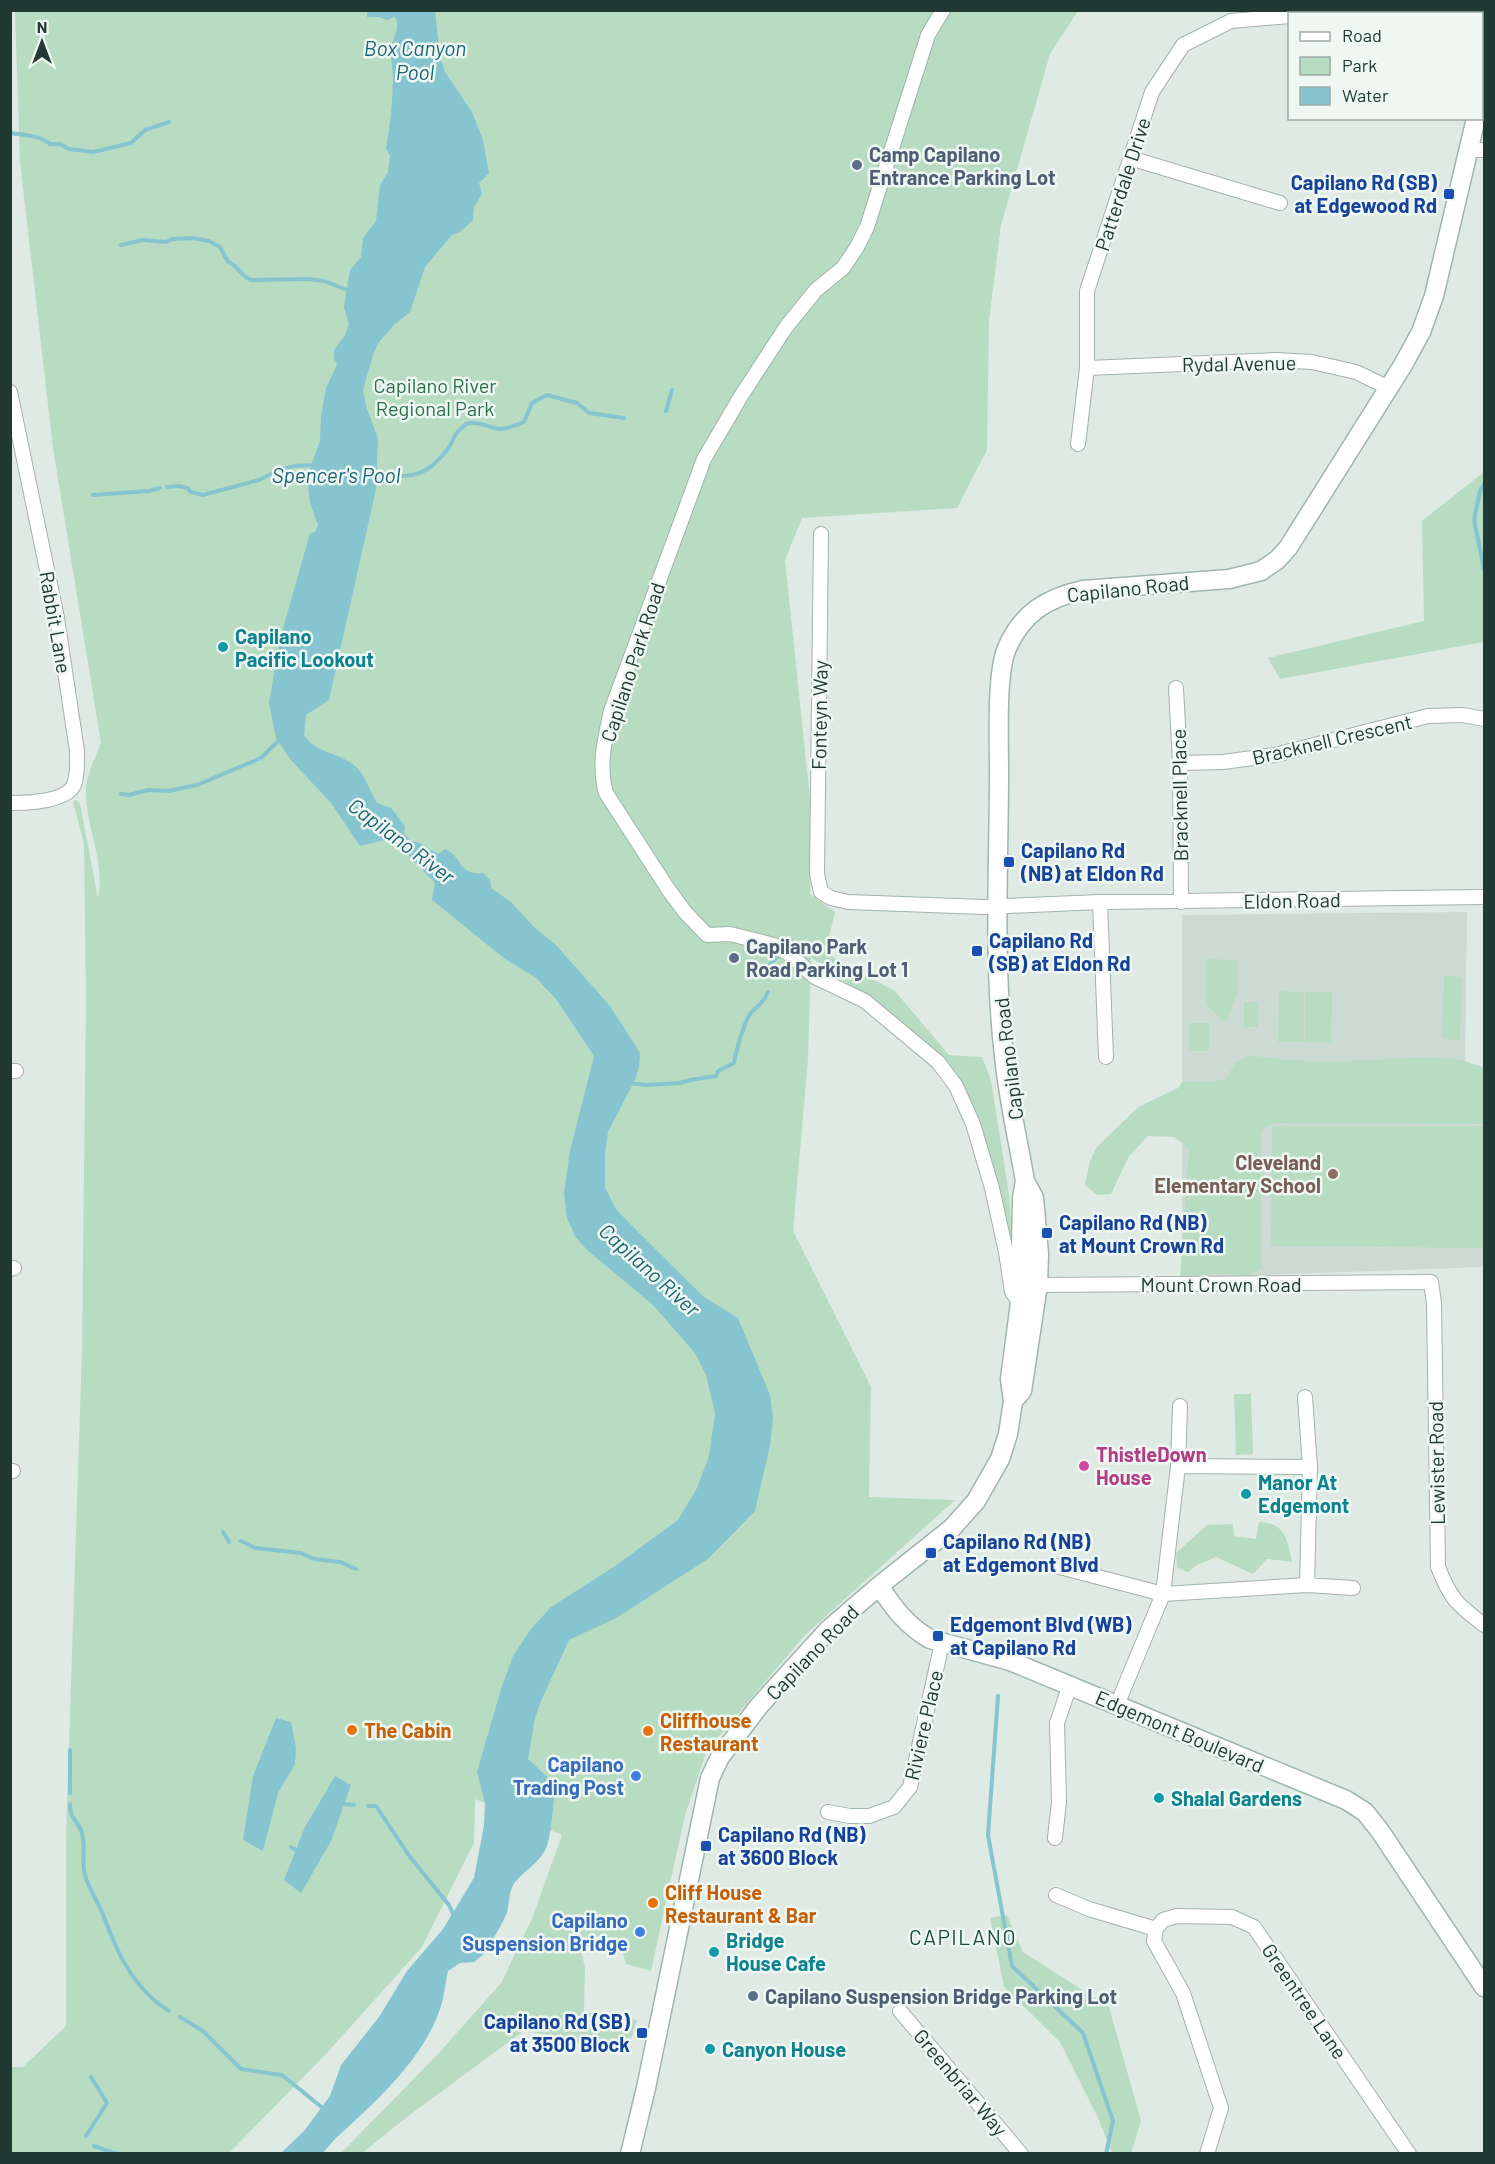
<svg xmlns="http://www.w3.org/2000/svg" width="1495" height="2164" viewBox="0 0 1495 2164" font-family="Barlow,sans-serif">
	<style>
		.built { fill: #cddad4 }
		.green { fill: #b8dcc2 }
		.water { fill: #86c4d0 }
		.lines { fill: none; stroke-linecap: round; stroke-linejoin: round }
		.stream { stroke: #86c4d0; stroke-width: 4 }
		.street-casing { stroke: #a2b2ac; stroke-width: 16 }
		.secondary-casing { stroke: #9eb6ae; stroke-width: 21 }
		.street { stroke: #fff; stroke-width: 14 }
		.secondary { stroke: #fff; stroke-width: 18 }
		.service-dot { fill: #5c6f8a; stroke: #eff7f3; stroke-width: 2 }
		.transit-dot { fill: #1a4fb4; stroke: #eff7f3; stroke-width: 2 }
		.culture-dot { fill: #0f9aa8; stroke: #eff7f3; stroke-width: 2 }
		.education-dot { fill: #8d6e63; stroke: #eff7f3; stroke-width: 2 }
		.hotel-dot { fill: #d1479c; stroke: #eff7f3; stroke-width: 2 }
		.food-dot { fill: #e8710a; stroke: #eff7f3; stroke-width: 2 }
		.shop-dot { fill: #3f7fe0; stroke: #eff7f3; stroke-width: 2 }
		.labels { text-anchor: middle; dominant-baseline: central; stroke-width: 5; stroke-linejoin: round; paint-order: stroke }
		.service-label { font-size: 20px; font-weight: bold; fill: #4e5e75; stroke: #eff7f3; text-anchor: start }
		.transit-label { font-size: 20px; font-weight: bold; fill: #164399; stroke: #eff7f3; text-anchor: start }
		.street-label { font-size: 20px; fill: #203a33; stroke: #eff7f3 }
		.park-label { font-size: 20px; fill: #2b7146; stroke: #eff7f3 }
		.culture-label { font-size: 20px; font-weight: bold; fill: #0d838f; stroke: #eff7f3; text-anchor: start }
		.education-label { font-size: 20px; font-weight: bold; fill: #785e54; stroke: #eff7f3; text-anchor: end }
		.hotel-label { font-size: 20px; font-weight: bold; fill: #b23c85; stroke: #eff7f3; text-anchor: start }
		.food-label { font-size: 20px; font-weight: bold; fill: #c56008; stroke: #eff7f3; text-anchor: start }
		.shop-label { font-size: 20px; font-weight: bold; fill: #366cbe; stroke: #eff7f3; text-anchor: end }
		.water-label { font-size: 21px; font-style: italic; fill: #1b6575; stroke: #eff7f3 }
		.neighbourhood-label { font-size: 21px; letter-spacing: 1.5px; fill: #1c4c41; stroke: #eff7f3 }
	</style>
	<rect width="100%" height="100%" fill="#dfeae5"/>
	<path class="built" d="M 1467,912 L 1465,1072 L 1484,1077 L 1484,1267 L 1182,1278 L 1182,915 Z"/>
	<path class="green" d="M 15,11 L 1078,11 L 1050,54 L 1001,225 L 989,321 L 987,450 L 957,508 L 802,518 L 785,560 L 811,808 L 810,894 L 835,912 L 826,949 L 835,959 L 895,991 L 949,1055 L 982,1057 L 991,1080 L 1009,1195 L 1013,1259 L 981,1129 L 971,1101 L 959,1083 L 871,1001 L 811,957 L 808,1059 L 793,1231 L 871,1387 L 869,1497 L 955,1500 L 805,1635 L 707,1750 L 685,1815 L 651,1971 L 626,1964 L 620,1942 L 600,1936 L 579,1940 L 585,1968 L 584,2012 L 637,2020 L 626,2054 L 525,2030 L 411,2114 L 362,2153 L 341,2153 L 439,2053 L 501,1983 L 532,1919 L 562,1835 L 475,1799 L 474,1843 L 422,1947 L 326,2054 L 229,2153 L 11,2154 L 11,2067 L 23,2067 L 66,2026 L 66,1837 L 82,1348 L 86,1000 L 84,844 L 73,802 L 76,800 L 80,804 L 98,898 C 106,861 84,825 86,787 C 87,773 96,756 101,743 L 53,448 L 20,162 Z
		M 1484,472 L 1484,642 L 1280,679 L 1268,658 L 1424,621 L 1422,521 Z
		M 1206,959 L 1238,960 L 1238,991 L 1226,1023 L 1206,1005 Z
		M 1444,976 L 1462,977 L 1460,1040 L 1442,1039 Z
		M 1279,991 L 1304,992 L 1304,1042 L 1278,1042 Z
		M 1305,992 L 1332,992 L 1331,1043 L 1305,1042 Z
		M 1244,1002 L 1258,1002 L 1258,1027 L 1244,1027 Z
		M 1189,1023 L 1209,1023 L 1209,1051 L 1189,1051 Z
		M 1249,1055 C 1289,1062 1329,1062 1370,1060 C 1411,1059 1445,1051 1484,1068 L 1484,1124 L 1273,1123 L 1261,1131 L 1261,1269 L 1248,1276 L 1225,1273 L 1180,1278 L 1189,1149 L 1174,1137 L 1148,1136 L 1129,1156 L 1111,1194 L 1097,1195 L 1085,1185 L 1090,1161 L 1097,1147 L 1138,1107 L 1178,1088 L 1182,1082 L 1204,1082 L 1226,1079 L 1235,1063 Z
		M 1272,1126 L 1484,1126 L 1484,1248 L 1271,1246 Z
		M 1234,1394 L 1251,1394 L 1253,1454 L 1236,1455 Z
		M 1259,1522 C 1285,1522 1288,1541 1292,1562 L 1267,1559 L 1253,1574 L 1216,1557 L 1197,1565 L 1188,1572 L 1177,1568 L 1176,1553 L 1207,1525 L 1233,1524 L 1234,1536 L 1256,1539 Z
		M 1007,1915 L 1023,1952 L 1109,2007 L 1141,2121 L 1131,2153 L 1112,2153 L 1098,2118 L 1060,2042 L 1004,1987 L 990,1918 Z"/>
	<path class="water" d="M 367,11 L 435,11 L 440,57 L 445,72 L 472,112 L 483,140 L 489,173 L 479,183 L 482,194 L 474,207 L 473,220 L 460,232 L 452,235 L 425,267 L 410,312 L 394,325 L 379,342 L 373,355 L 363,390 L 367,409 L 378,438 L 376,489 L 329,700 L 306,715 L 304,735 C 317,755 338,751 355,766 C 365,774 370,792 377,803 L 391,808 L 405,826 L 404,833 L 410,841 C 426,842 428,852 440,853 L 445,849 C 464,857 456,875 483,873 L 490,880 L 491,888 L 511,902 L 533,926 L 556,945 L 610,1006 L 640,1053 L 639,1067 L 635,1080 L 608,1132 L 605,1153 L 605,1187 L 616,1209 L 636,1230 L 704,1297 L 738,1318 L 770,1395 L 773,1418 L 770,1445 L 755,1511 L 708,1559 L 616,1618 L 569,1640 L 541,1701 L 535,1718 L 528,1759 L 556,1785 C 553,1802 552,1831 547,1846 C 541,1862 525,1870 516,1881 C 508,1891 510,1901 507,1912 C 502,1926 493,1936 489,1950 L 474,1962 L 460,1963 L 448,1971 C 445,1984 444,1999 439,2012 C 421,2062 372,2105 334,2140 L 323,2153 L 280,2154 L 304,2131 L 330,2096 L 341,2065 L 379,2017 L 407,1971 L 443,1929 L 474,1878 L 484,1825 L 485,1803 L 477,1772 L 501,1689 L 513,1656 L 531,1629 L 551,1607 L 615,1566 L 678,1520 L 697,1488 L 709,1456 L 715,1413 L 706,1375 L 695,1353 L 653,1305 L 587,1250 L 575,1236 L 567,1218 L 564,1193 L 570,1151 L 594,1056 L 556,999 L 535,977 L 505,959 L 432,900 L 435,883 L 403,850 L 385,840 L 360,846 L 331,803 L 290,759 L 276,738 L 269,703 L 280,639 L 310,533 L 315,532 L 318,525 L 310,503 L 307,476 L 320,441 L 321,416 L 326,388 L 337,365 L 334,358 L 334,350 L 344,337 L 349,325 L 344,307 L 350,270 L 361,257 L 363,238 L 376,221 L 380,185 L 388,172 L 390,155 L 386,149 C 390,125 393,101 393,77 C 393,68 390,57 391,48 C 393,38 401,28 395,17 L 387,20 L 379,17 L 367,17 Z
		M 276,1718 L 291,1722 L 296,1748 L 295,1764 L 278,1793 L 263,1851 L 243,1840 L 253,1776 Z
		M 335,1776 L 351,1785 L 331,1841 L 301,1893 L 284,1880 L 305,1827 Z"/>
	<g class="lines">
		<path class="stream" d="M 10,133 C 23,135 40,135 50,144 L 60,144 L 69,149 L 93,152 L 131,143 L 145,130 L 169,122
			M 121,245 L 143,240 L 166,242 L 173,239 L 192,238 L 209,241 L 220,247 L 228,262 C 239,265 240,276 251,280 L 308,279 L 324,281 L 350,291
			M 666,411 L 672,390
			M 372,476 C 408,476 423,481 447,450 C 452,445 452,439 456,434 C 458,430 463,427 466,424 C 479,420 488,428 500,429 C 508,429 516,425 524,422 L 532,403 L 547,395 L 577,403 L 589,413 L 624,418
			M 1484,484 L 1480,491 L 1474,520 L 1484,569
			M 167,487 L 179,486 L 187,488 L 191,492 L 203,495 L 259,480 L 277,471 L 294,466 L 314,465
			M 93,495 L 149,491 L 160,488
			M 121,794 L 129,795 L 148,790 L 168,791 L 197,785 L 261,758 L 281,738
			M 787,947 L 792,941
			M 767,975 L 770,964 L 778,956
			M 630,1083 L 646,1085 L 680,1083 L 690,1080 L 716,1076 L 718,1071 L 734,1063 C 736,1051 744,1023 750,1014 C 757,1006 764,1003 768,992
			M 223,1532 L 229,1542
			M 241,1541 L 255,1548 L 301,1553 L 314,1559 L 340,1562 L 356,1569
			M 998,1696 L 988,1835 L 1012,1966 L 1083,2033 L 1113,2121 L 1106,2154
			M 70,1750 L 70,1793
			M 70,1804 C 70,1821 79,1821 82,1833 C 86,1847 81,1861 85,1875 C 89,1890 99,1903 104,1917 C 116,1949 128,1977 154,2000 C 158,2004 164,2007 169,2011
			M 344,1804 L 354,1805
			M 368,1806 L 376,1806 L 410,1857 L 449,1905 L 454,1916
			M 291,1847 L 296,1850
			M 180,2017 L 203,2031 L 241,2069 L 282,2075 L 324,2109
			M 86,2136 L 107,2103 L 91,2077
			M 94,2146 L 117,2154"/>
		<g class="street-casing">
			<path id="street" d="M 943,10 L 928,35 L 867,227 L 857,247 L 843,268 L 816,290 L 786,327 L 741,396 L 704,459 L 611,711 C 605,739 598,764 606,793 L 668,889 L 685,912 L 707,935 L 730,934 L 774,945 L 789,954 L 815,977 L 865,1001 L 938,1062 L 956,1086 L 973,1124 L 992,1188 L 1006,1252 L 1012,1292 L 1020,1303 L 1030,1290 L 1038,1285 L 1431,1282 L 1434,1303 L 1438,1567 C 1451,1600 1457,1604 1484,1625
				M 1482,33 L 1484,33
				M 1469,150 L 1484,150
				M 1130,158 L 1280,203
				M 1087,368 L 1276,360 L 1312,362 L 1356,372 L 1387,387
				M 10,392 L 57,618 L 77,751 C 77,761 78,774 74,785 C 66,802 27,803 10,803
				M 1078,444 L 1087,368 L 1087,291 L 1152,92 L 1183,45 L 1231,21 L 1290,16
				M 821,534 L 817,874 L 821,892 L 831,898 L 848,902 L 984,907 L 1100,902 L 1484,897
				M 1176,688 L 1180,763 L 1181,902
				M 1180,763 L 1223,762 L 1275,755 L 1428,716 L 1463,715 L 1484,719
				M 1100,902 L 1106,1057
				M 10,1071 L 16,1071
				M 10,1269 L 14,1268
				M 1305,1397 L 1310,1467 L 1307,1585
				M 1180,1406 L 1178,1466 L 1163,1594 L 1307,1585 L 1353,1588
				M 1178,1466 L 1310,1467
				M 10,1471 L 13,1471
				M 1056,1566 L 1163,1594 L 1117,1705
				M 828,1812 L 850,1816 L 869,1816 L 894,1807 L 910,1787 L 942,1643
				M 1055,1838 L 1059,1802 L 1057,1723 L 1070,1685
				M 1056,1895 L 1089,1909 L 1156,1929
				M 900,2011 L 1021,2154
				M 1207,2154 L 1221,2108 L 1183,1993 L 1154,1941 L 1156,1929 L 1163,1920 L 1177,1916 L 1232,1917 L 1254,1927 L 1409,2154"/>
		</g>
		<g class="secondary-casing">
			<path id="secondary" d="M 1482,96 L 1484,83
				M 1013,1401 L 1022,1391 L 1038,1285 L 1039,1254 L 1034,1198 L 1025,1181 C 1018,1140 1008,1098 1004,1056 C 993,961 999,864 999,770 C 999,740 996,673 1007,648 C 1022,613 1047,598 1083,590 L 1229,579 L 1261,571 L 1277,560 L 1288,548 L 1403,365 L 1421,332 L 1434,296 L 1476,118
				M 879,1586 C 893,1607 907,1626 930,1639 L 1010,1661 L 1346,1800 L 1365,1812 L 1380,1831 L 1484,1987
				M 630,2154 L 646,2088 L 710,1778 L 720,1757 L 759,1706 L 828,1630 L 879,1586 L 952,1528 L 976,1501 L 1000,1459 L 1008,1434 L 1013,1401 L 1010,1379 L 1020,1303 L 1022,1198 L 1025,1181"/>
		</g>
		<use href="#street" class="street"/>
		<use href="#secondary" class="secondary"/>
	</g>
	<g class="service-dot">
		<circle cx="857" cy="165" r="6"/>
		<circle cx="734" cy="958" r="6"/>
		<circle cx="753" cy="1996" r="6"/>
	</g>
	<g class="transit-dot">
		<rect x="1443" y="188" width="12" height="12" rx="3"/>
		<rect x="1003" y="856" width="12" height="12" rx="3"/>
		<rect x="971" y="945" width="12" height="12" rx="3"/>
		<rect x="1041" y="1227" width="12" height="12" rx="3"/>
		<rect x="925" y="1547" width="12" height="12" rx="3"/>
		<rect x="932" y="1630" width="12" height="12" rx="3"/>
		<rect x="700" y="1840" width="12" height="12" rx="3"/>
		<rect x="636" y="2027" width="12" height="12" rx="3"/>
	</g>
	<g class="culture-dot">
		<circle cx="223" cy="647" r="6"/>
		<circle cx="1246" cy="1494" r="6"/>
		<circle cx="1159" cy="1798" r="6"/>
		<circle cx="714" cy="1952" r="6"/>
		<circle cx="710" cy="2049" r="6"/>
	</g>
	<circle class="education-dot" cx="1333" cy="1174" r="6"/>
	<circle class="hotel-dot" cx="1084" cy="1466" r="6"/>
	<g class="food-dot">
		<circle cx="352" cy="1730" r="6"/>
		<circle cx="648" cy="1731" r="6"/>
		<circle cx="653" cy="1903" r="6"/>
	</g>
	<g class="shop-dot">
		<circle cx="636" cy="1776" r="6"/>
		<circle cx="640" cy="1932" r="6"/>
	</g>
	<g class="labels">
		<g class="service-label">
			<text x="869" y="154">Camp Capilano<tspan x="869" dy="23">Entrance Parking Lot</tspan></text>
			<text x="746" y="946">Capilano Park<tspan x="746" dy="23">Road Parking Lot 1</tspan></text>
			<text x="765" y="1996">Capilano Suspension Bridge Parking Lot</text>
		</g>
		<g class="transit-label">
			<text x="1437" y="182" text-anchor="end">Capilano Rd (SB)<tspan x="1437" dy="23">at Edgewood Rd</tspan></text>
			<text x="1021" y="850">Capilano Rd<tspan x="1021" dy="23">(NB) at Eldon Rd</tspan></text>
			<text x="989" y="940">Capilano Rd<tspan x="989" dy="23">(SB) at Eldon Rd</tspan></text>
			<text x="1059" y="1222">Capilano Rd (NB)<tspan x="1059" dy="23">at Mount Crown Rd</tspan></text>
			<text x="943" y="1541">Capilano Rd (NB)<tspan x="943" dy="23">at Edgemont Blvd</tspan></text>
			<text x="950" y="1624">Edgemont Blvd (WB)<tspan x="950" dy="23">at Capilano Rd</tspan></text>
			<text x="718" y="1834">Capilano Rd (NB)<tspan x="718" dy="23">at 3600 Block</tspan></text>
			<text x="630" y="2021" text-anchor="end">Capilano Rd (SB)<tspan x="630" dy="23">at 3500 Block</tspan></text>
		</g>
		<g class="street-label">
			<text transform="translate(1122 184) rotate(-72)">Patterdale Drive</text>
			<text transform="translate(1239 363) rotate(-1)">Rydal Avenue</text>
			<text transform="translate(1128 588) rotate(-6)">Capilano Road</text>
			<text transform="translate(56 622) rotate(80)">Rabbit Lane</text>
			<text transform="translate(632 662) rotate(-72)">Capilano Park Road</text>
			<text transform="translate(819 715) rotate(-89)">Fonteyn Way</text>
			<text transform="translate(1332 739) rotate(-13)">Bracknell Crescent</text>
			<text transform="translate(1179 795) rotate(-91)">Bracknell Place</text>
			<text transform="translate(1292 900) rotate(-1)">Eldon Road</text>
			<text transform="translate(1008 1059) rotate(-97)">Capilano Road</text>
			<text x="1221" y="1284">Mount Crown Road</text>
			<text transform="translate(1436 1463) rotate(-91)">Lewister Road</text>
			<text transform="translate(812 1652) rotate(-46)">Capilano Road</text>
			<text transform="translate(923 1725) rotate(-77)">Riviere Place</text>
			<text transform="translate(1180 1731) rotate(23)">Edgemont Boulevard</text>
			<text transform="translate(1305 2001) rotate(56)">Greentree Lane</text>
			<text transform="translate(961 2082) rotate(50)">Greenbriar Way</text>
		</g>
		<g class="park-label">
			<text x="435" y="385">Capilano River<tspan x="435" dy="23">Regional Park</tspan></text>
		</g>
		<g class="culture-label">
			<text x="235" y="636">Capilano<tspan x="235" dy="23">Pacific Lookout</tspan></text>
			<text x="1258" y="1482">Manor At<tspan x="1258" dy="23">Edgemont</tspan></text>
			<text x="1171" y="1798">Shalal Gardens</text>
			<text x="726" y="1940">Bridge<tspan x="726" dy="23">House Cafe</tspan></text>
			<text x="722" y="2049">Canyon House</text>
		</g>
		<g class="education-label">
			<text x="1321" y="1162">Cleveland<tspan x="1321" dy="23">Elementary School</tspan></text>
		</g>
		<g class="hotel-label">
			<text x="1096" y="1454">ThistleDown<tspan x="1096" dy="23">House</tspan></text>
		</g>
		<g class="food-label">
			<text x="660" y="1720">Cliffhouse<tspan x="660" dy="23">Restaurant</tspan></text>
			<text x="364" y="1730">The Cabin</text>
			<text x="665" y="1892">Cliff House<tspan x="665" dy="23">Restaurant &amp; Bar</tspan></text>
		</g>
		<g class="shop-label">
			<text x="624" y="1764">Capilano<tspan x="624" dy="23">Trading Post</tspan></text>
			<text x="628" y="1920">Capilano<tspan x="628" dy="23">Suspension Bridge</tspan></text>
		</g>
		<g class="water-label">
			<text x="415" y="47">Box Canyon<tspan x="415" dy="24">Pool</tspan></text>
			<text x="336" y="474">Spencer's Pool</text>
			<text transform="translate(402 840) rotate(37)">Capilano River</text>
			<text transform="translate(650 1269) rotate(42)">Capilano River</text>
		</g>
		<g class="neighbourhood-label">
			<text x="963" y="1936">CAPILANO</text>
		</g>
	</g>
	<rect width="1495" height="2164" fill="none" stroke="#203a33" stroke-width="24"/>
	<rect x="1288" y="12" width="195" height="108" fill="#eff7f3" stroke="#9caba6" stroke-width="1.5"/>
	<rect x="1300" y="32" width="30" height="9" fill="#ffffff" stroke="#9caba6" stroke-width="1.5"/>
	<text x="1342" y="42" font-size="18" fill="#203a33">Road</text>
	<rect x="1300" y="57" width="30" height="18" fill="#b8dcc2" stroke="#9caba6" stroke-width="1.5"/>
	<text x="1342" y="72" font-size="18" fill="#203a33">Park</text>
	<rect x="1300" y="87" width="30" height="18" fill="#86c4d0" stroke="#9caba6" stroke-width="1.5"/>
	<text x="1342" y="102" font-size="18" fill="#203a33">Water</text>
	<g transform="translate(42 42)" stroke="#eff7f3" stroke-width="4.5" paint-order="stroke">
	<path d="M0-4.5L10 22L0 15L-10 22Z" fill="#203a33"/>
	<text y="-9" font-size="16" font-weight="bold" text-anchor="middle" fill="#203a33">N</text>
	</g>
</svg>
